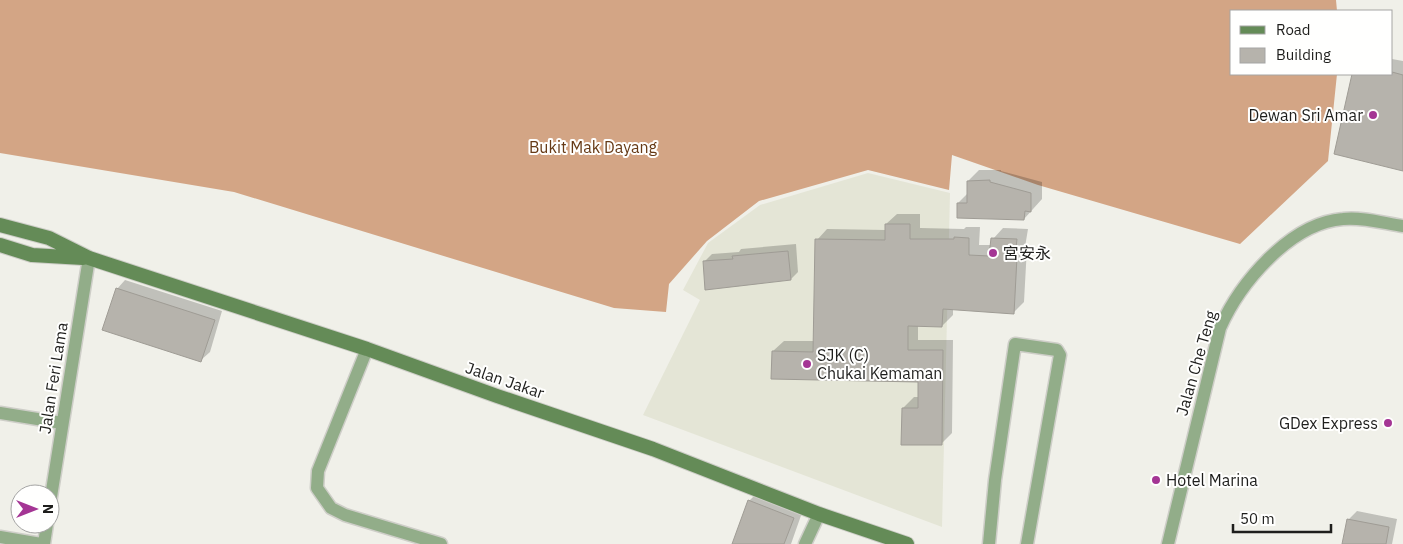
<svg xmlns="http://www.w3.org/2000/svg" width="1403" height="544" viewBox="0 0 1403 544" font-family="'IBM Plex Sans','Noto Sans SC',sans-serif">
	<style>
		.built { fill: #e4e5d6 }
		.forest { fill: #d3a585 }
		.shadow { fill: #0003 }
		.building { fill: #b6b3ac; stroke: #9f9c95 }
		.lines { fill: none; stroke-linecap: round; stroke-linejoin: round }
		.minor-casing { stroke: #cecec8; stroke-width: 15 }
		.secondary-casing { stroke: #cecec8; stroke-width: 16 }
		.minor { stroke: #92ad89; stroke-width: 12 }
		.secondary { stroke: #648b57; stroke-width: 14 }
		.poi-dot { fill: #a43594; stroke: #fffffe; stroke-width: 2 }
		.labels { text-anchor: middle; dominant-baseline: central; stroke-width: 4; stroke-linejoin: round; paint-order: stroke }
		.poi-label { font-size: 16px; fill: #1e1e1c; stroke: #fffffe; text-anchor: start }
		.park-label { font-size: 16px; fill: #663a16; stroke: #fffffe }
		.street-label { font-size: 16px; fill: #1e1e1c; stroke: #fffffe }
	</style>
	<rect width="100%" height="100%" fill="#f0f0e9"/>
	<path class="built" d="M 868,173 L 950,193 L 942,527 L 643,415 L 700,300 L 683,290 L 708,243 L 760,205 Z"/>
	<path class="forest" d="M 0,0 L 1336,0 L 1337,11 L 1232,11 L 1232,74 L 1337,74 L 1328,161 L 1240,244 L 1038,185 L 952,155 L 949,190 L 868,170 L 759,201 L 707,241 L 669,284 L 666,312 L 614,308 L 234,192 L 0,153 Z"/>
	<path class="shadow" d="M 1392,59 L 1403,61 L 1403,169 L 1335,154 L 1354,74 L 1392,74 Z
		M 979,170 L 1001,170 L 1001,171 L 1042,182 L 1042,199 L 1024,219 L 958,203 L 968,193 L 968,181 Z
		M 897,214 L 920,214 L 920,228 L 964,229 L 966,227 L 980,227 L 979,245 L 992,245 L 993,239 L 1003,228 L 1028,229 L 1025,247 L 1027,247 L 1024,302 L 1013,313 L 953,309 L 953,315 L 942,326 L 918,325 L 918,340 L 953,340 L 952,433 L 941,444 L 903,408 L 914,397 L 920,397 L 920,380 L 773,351 L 784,341 L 815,341 L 817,240 L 827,229 L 886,230 L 886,224 Z
		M 796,244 L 798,272 L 791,279 L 704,262 L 712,254 L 739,252 L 741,249 Z
		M 125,280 L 222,311 L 210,352 L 201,360 L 117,289 Z
		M 760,490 L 804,507 L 791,544 L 733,544 L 749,501 Z
		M 1357,511 L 1397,519 L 1392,544 L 1343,544 L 1348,520 Z"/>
	<path class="building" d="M 1392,72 L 1403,75 L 1403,171 L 1334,154 L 1352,74 L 1392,74 Z
		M 990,180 L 990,182 L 1031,193 L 1031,212 L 1025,211 L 1024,220 L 957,218 L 957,203 L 967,203 L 967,181 Z
		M 885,224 L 910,224 L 910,239 L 954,239 L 954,237 L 969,238 L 969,255 L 989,256 L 991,238 L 1017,239 L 1015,257 L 1017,257 L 1014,314 L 943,309 L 942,327 L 908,326 L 908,350 L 943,350 L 942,445 L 901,445 L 902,408 L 918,408 L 918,382 L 771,379 L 772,351 L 813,352 L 815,239 L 885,240 Z
		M 788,251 L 791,280 L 705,290 L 703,261 L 733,259 L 732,256 Z
		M 116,288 L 215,320 L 201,362 L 102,330 Z
		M 748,500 L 794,518 L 784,544 L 732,544 Z
		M 1347,519 L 1389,527 L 1386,544 L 1342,544 Z"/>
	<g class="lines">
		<g class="minor-casing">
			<path id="minor" d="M 367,349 L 318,471 L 317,488 L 331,508 L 345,515 L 441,544
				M 0,413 L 62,423
				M 50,503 L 89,258
				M 0,537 L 41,544
				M 44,544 L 47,524
				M 805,544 L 819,514
				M 989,544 L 995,480 L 1015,344 L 1057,350 L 1060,355 L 1027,544
				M 1168,544 L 1220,328 C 1240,283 1290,223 1343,219 C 1363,217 1383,223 1403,226"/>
		</g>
		<g class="secondary-casing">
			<path id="secondary" d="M 0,225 L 49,238 L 89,258 L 367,349 L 497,396 L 653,449 L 819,514 L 907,544
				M 0,245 L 32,255 L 83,258"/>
		</g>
		<use href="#minor" class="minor"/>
		<use href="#secondary" class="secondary"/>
	</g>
	<g class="poi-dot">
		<circle cx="1373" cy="115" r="5"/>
		<circle cx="993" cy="253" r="5"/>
		<circle cx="807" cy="364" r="5"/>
		<circle cx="1388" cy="423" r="5"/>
		<circle cx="1156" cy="480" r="5"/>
	</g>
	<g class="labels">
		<g class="poi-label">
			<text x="1363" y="115" text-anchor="end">Dewan Sri Amar</text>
			<text x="1003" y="253">宮安永</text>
			<text x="817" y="355">SJK (C)<tspan x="817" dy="18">Chukai Kemaman</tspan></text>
			<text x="1378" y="423" text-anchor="end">GDex Express</text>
			<text x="1166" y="480">Hotel Marina</text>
		</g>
		<g class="park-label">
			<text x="593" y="147">Bukit Mak Dayang</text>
		</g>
		<g class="street-label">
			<text transform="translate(1196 363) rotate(-74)">Jalan Che Teng</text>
			<text transform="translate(53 378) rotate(-81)">Jalan Feri Lama</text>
			<text transform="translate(505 380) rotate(19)">Jalan Jakar</text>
		</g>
	</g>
	<rect x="1230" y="10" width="162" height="65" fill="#fffffe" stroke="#a5a5a4"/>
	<rect x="1240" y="26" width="25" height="8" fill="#648b57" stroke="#a5a5a4"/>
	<text x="1276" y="35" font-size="15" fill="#1e1e1c">Road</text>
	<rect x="1240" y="48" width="25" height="15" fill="#b6b3ac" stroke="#a5a5a4"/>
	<text x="1276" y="60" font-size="15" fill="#1e1e1c">Building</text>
	<g transform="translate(35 509) rotate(90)"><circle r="24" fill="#fffffe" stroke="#a5a5a4"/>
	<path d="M0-4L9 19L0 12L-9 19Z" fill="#a43594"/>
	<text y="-8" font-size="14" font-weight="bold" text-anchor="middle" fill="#1e1e1c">N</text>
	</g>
	<path d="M1233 524v8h98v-8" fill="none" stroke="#1e1e1c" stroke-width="2.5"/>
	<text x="1240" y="524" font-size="15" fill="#1e1e1c" stroke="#fffffe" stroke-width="4" paint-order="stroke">50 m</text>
</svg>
